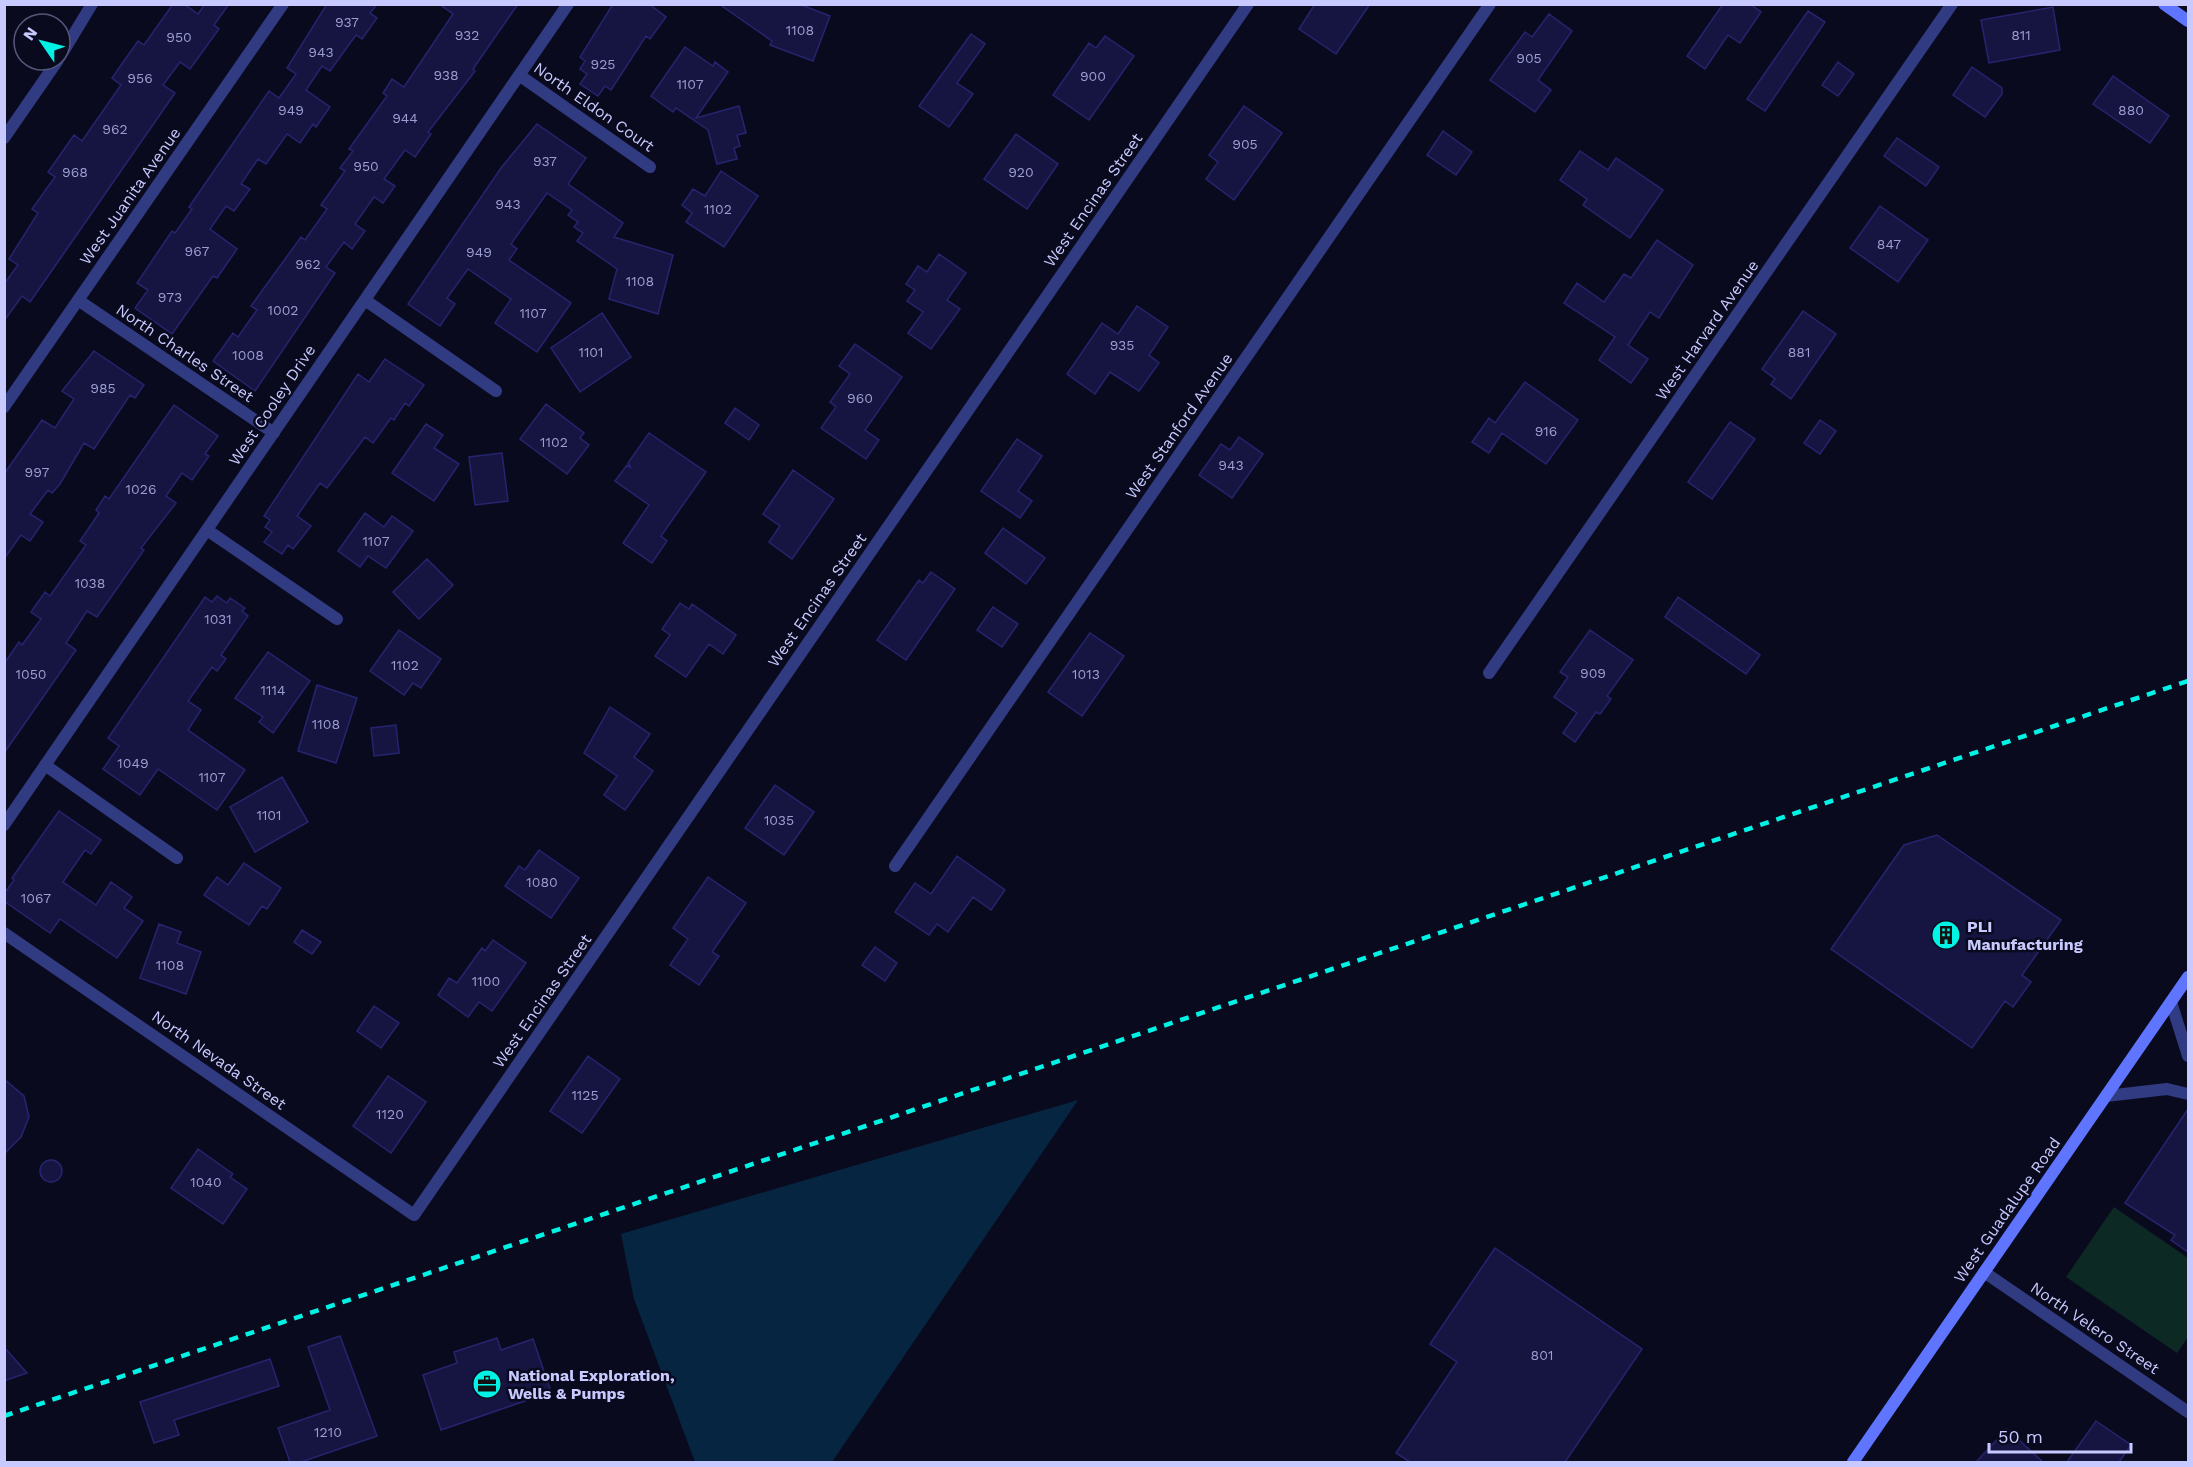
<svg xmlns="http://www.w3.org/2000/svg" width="2193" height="1467" viewBox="0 0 2193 1467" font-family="'Work Sans',sans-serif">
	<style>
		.green { fill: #0d2924 }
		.water { fill: #062541 }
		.building { fill: #161541; stroke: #27246f; stroke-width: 1.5 }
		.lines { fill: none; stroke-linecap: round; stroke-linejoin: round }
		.minor { stroke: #313b82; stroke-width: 12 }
		.tertiary { stroke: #313b82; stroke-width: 12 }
		.secondary { stroke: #5f75ff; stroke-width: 12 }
		.rail { stroke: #00f3e4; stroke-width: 4.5; stroke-dasharray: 9 8; stroke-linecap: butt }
		.labels { text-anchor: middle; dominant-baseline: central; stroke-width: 5; stroke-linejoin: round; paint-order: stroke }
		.number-label { font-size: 14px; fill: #9c9dd0 }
		.street-label { font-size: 16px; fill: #c8caff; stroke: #0a0a1f }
		.poi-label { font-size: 16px; font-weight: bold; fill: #c8caff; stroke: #0a0a1f; text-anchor: start }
	</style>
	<rect width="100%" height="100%" fill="#0a0a1f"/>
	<path class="green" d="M 2114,1207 L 2188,1258 L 2188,1337 L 2177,1353 L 2066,1277 Z"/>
	<path class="water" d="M 1078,1100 L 832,1462 L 695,1462 L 634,1299 L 621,1234 Z"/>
	<path class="building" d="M 173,4 L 184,4 L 198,14 L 205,4 L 229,4 L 214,25 L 219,29 L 190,69 L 180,62 L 163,85 L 175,93 L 62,256 L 30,302 L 22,296 L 4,321 L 4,284 L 18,265 L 9,259 L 38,213 L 32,209 L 55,177 L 48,172 L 74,135 L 82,141 L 121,85 L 112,78 L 138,41 L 144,45 Z
		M 327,4 L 377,4 L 370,13 L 377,18 L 362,39 L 356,35 L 330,71 L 322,66 L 306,90 L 330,107 L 316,127 L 313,124 L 300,143 L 287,134 L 266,164 L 258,159 L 241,184 L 250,189 L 234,211 L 226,206 L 210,229 L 237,249 L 217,278 L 213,276 L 172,334 L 135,308 L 148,290 L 137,283 L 172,231 L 175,233 L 192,209 L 189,207 L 269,91 L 279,98 L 296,74 L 287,68 Z
		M 439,4 L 518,4 L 473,69 L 475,71 L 469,79 L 428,132 L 431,134 L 415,157 L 405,150 L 384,179 L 395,186 L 383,203 L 374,197 L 355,224 L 365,231 L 352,249 L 344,242 L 326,267 L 335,273 L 255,391 L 213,361 L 233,333 L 238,337 L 257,310 L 251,306 L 301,237 L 305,240 L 327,209 L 321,205 L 345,171 L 340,168 L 353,151 L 349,149 L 387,96 L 383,93 L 392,79 L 404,87 L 453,14 Z
		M 613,4 L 649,4 L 666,17 L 650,39 L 646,36 L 611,90 L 605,86 L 598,96 L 580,84 L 587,74 L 580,69 L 585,61 L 580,57 Z
		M 719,4 L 799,4 L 830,16 L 813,61 L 770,45 L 772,41 Z
		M 1315,4 L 1370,4 L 1336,54 L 1299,29 Z
		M 1723,4 L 1750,4 L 1761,12 L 1740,43 L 1728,35 L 1705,69 L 1687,56 Z
		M 2053,7 L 2060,50 L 1989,63 L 1981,20 Z
		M 1808,11 L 1825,22 L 1765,111 L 1747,99 Z
		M 1549,14 L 1572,31 L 1538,80 L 1551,90 L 1535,112 L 1490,80 L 1525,32 L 1532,37 Z
		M 971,34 L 985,44 L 957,83 L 973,94 L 949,127 L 919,106 Z
		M 1105,36 L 1134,56 L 1089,120 L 1053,95 L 1089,43 L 1096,48 Z
		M 685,47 L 713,66 L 715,62 L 728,72 L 696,118 L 739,106 L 746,133 L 737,135 L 740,146 L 734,148 L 737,159 L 717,164 L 708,130 L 676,108 L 673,112 L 651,96 Z
		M 1838,62 L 1854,74 L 1838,96 L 1822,85 Z
		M 1972,67 L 2002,88 L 2002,94 L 1985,117 L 1953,95 Z
		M 2113,76 L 2169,116 L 2150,143 L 2093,104 Z
		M 1244,106 L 1282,133 L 1234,200 L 1206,179 L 1218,162 L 1209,155 Z
		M 537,124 L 586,158 L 568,184 L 623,223 L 614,237 L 673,255 L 658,314 L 609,299 L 617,269 L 577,241 L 583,233 L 574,227 L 578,222 L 568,215 L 572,210 L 547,193 L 511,244 L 517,249 L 509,260 L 571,303 L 537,352 L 495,323 L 511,299 L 468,269 L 447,298 L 455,304 L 440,326 L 408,304 L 501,168 Z
		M 1443,131 L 1472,152 L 1456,175 L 1427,155 Z
		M 1016,134 L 1058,164 L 1027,209 L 984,179 Z
		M 1897,138 L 1939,167 L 1926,186 L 1884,156 Z
		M 1580,151 L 1608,170 L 1616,158 L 1663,190 L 1630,238 L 1583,205 L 1587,199 L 1560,180 Z
		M 721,171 L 758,196 L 724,247 L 686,222 L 692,213 L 682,205 L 693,189 L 705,196 Z
		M 1880,206 L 1928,240 L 1898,282 L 1850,248 Z
		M 1657,240 L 1693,265 L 1659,318 L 1650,312 L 1628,345 L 1648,359 L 1631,383 L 1599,360 L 1615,337 L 1564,303 L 1577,283 L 1604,302 L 1624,274 L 1631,278 Z
		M 939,254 L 966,273 L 947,300 L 960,309 L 931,349 L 908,333 L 923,312 L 907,301 L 915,290 L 906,284 L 918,266 L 927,272 Z
		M 1137,306 L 1168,327 L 1149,355 L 1159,363 L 1139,391 L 1110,372 L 1095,394 L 1067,374 L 1102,323 L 1118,334 Z
		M 1803,311 L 1836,334 L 1791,399 L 1771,384 L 1775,379 L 1762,369 Z
		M 602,313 L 631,357 L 580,392 L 551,348 Z
		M 855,344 L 902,377 L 865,430 L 879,440 L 866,459 L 821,428 L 836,407 L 830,402 L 850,374 L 839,366 Z
		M 94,351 L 144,385 L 135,398 L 130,395 L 94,449 L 84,443 L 60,484 L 52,493 L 48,490 L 30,514 L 43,522 L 30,541 L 21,535 L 4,559 L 4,474 L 42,420 L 55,428 L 74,399 L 62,391 Z
		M 385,359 L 424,385 L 409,406 L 405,403 L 394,420 L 391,418 L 373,443 L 365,437 L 327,488 L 320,483 L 297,516 L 311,526 L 293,549 L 288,545 L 282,554 L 264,542 L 272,532 L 265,527 L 270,520 L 264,516 L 358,374 L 369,382 Z
		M 1525,382 L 1578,420 L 1546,464 L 1502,433 L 1489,453 L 1472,442 L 1489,418 L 1495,423 Z
		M 546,404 L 584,433 L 580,438 L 589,445 L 567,474 L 520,439 Z
		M 174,405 L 218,436 L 205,454 L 209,456 L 192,480 L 182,473 L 166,496 L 176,503 L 141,548 L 144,550 L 97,617 L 87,611 L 66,643 L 76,650 L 4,753 L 4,664 L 19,642 L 22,645 L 41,619 L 31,612 L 45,592 L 50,596 L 86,545 L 80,541 L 99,513 L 96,510 L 105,496 L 109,499 Z
		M 735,408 L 759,425 L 749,440 L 725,423 Z
		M 1820,420 L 1836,431 L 1820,454 L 1804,443 Z
		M 1730,422 L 1755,439 L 1712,499 L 1688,482 Z
		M 426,424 L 443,435 L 434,448 L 459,464 L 434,501 L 392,473 Z
		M 649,433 L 706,472 L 661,536 L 667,541 L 652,563 L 623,543 L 649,505 L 615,481 L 627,465 L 631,468 L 628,463 Z
		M 1239,437 L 1263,454 L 1232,498 L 1199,475 L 1221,444 L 1230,450 Z
		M 1017,439 L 1042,456 L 1018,491 L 1032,501 L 1020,518 L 981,491 Z
		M 502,453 L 508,501 L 475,505 L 469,457 Z
		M 793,470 L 834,499 L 792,559 L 769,542 L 780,526 L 763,514 Z
		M 365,513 L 384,527 L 392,516 L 413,531 L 386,568 L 368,556 L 360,567 L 338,551 Z
		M 1003,528 L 1045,558 L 1026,584 L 985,553 Z
		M 427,559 L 453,585 L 419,619 L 393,592 Z
		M 931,572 L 955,589 L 906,660 L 877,640 L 919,580 L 923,583 Z
		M 217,596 L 227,603 L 230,598 L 245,608 L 242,611 L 248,616 L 221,655 L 226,659 L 217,671 L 212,667 L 188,701 L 201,710 L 188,730 L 245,770 L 217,810 L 158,769 L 140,795 L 103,769 L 119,746 L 108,738 L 205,597 L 212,602 Z
		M 1678,597 L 1760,655 L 1746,674 L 1665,617 Z
		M 680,603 L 689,609 L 692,604 L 736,635 L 723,654 L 709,644 L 686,677 L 655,656 L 670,635 L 662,629 Z
		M 993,607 L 1018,624 L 1002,647 L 977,630 Z
		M 399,630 L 441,659 L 421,688 L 413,683 L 404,695 L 370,671 Z
		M 1590,630 L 1633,660 L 1607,696 L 1611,699 L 1600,714 L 1596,712 L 1575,742 L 1563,733 L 1577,713 L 1554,697 L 1568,677 L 1560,672 Z
		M 1090,633 L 1124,656 L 1082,716 L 1048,692 Z
		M 268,652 L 310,681 L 273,733 L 259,722 L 263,717 L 235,698 Z
		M 317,685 L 357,698 L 336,763 L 298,751 Z
		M 610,707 L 650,734 L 634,757 L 653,771 L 625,810 L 604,795 L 617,776 L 584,753 Z
		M 396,725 L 399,753 L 374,756 L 371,728 Z
		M 282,777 L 308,822 L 255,852 L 230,807 Z
		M 775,785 L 814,812 L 784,855 L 745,828 Z
		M 59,811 L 101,840 L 91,854 L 85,850 L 63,882 L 96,905 L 111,882 L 132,897 L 124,908 L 143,921 L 117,958 L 60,919 L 50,933 L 4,901 L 4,894 L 14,880 L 12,878 Z
		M 1937,835 L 2061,920 L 2022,975 L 2031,982 L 2013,1007 L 2005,1001 L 1972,1048 L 1831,949 L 1904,845 Z
		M 539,850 L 579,878 L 551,918 L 505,886 L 519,866 L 525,870 Z
		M 957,856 L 1005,890 L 991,910 L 973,897 L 948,932 L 937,924 L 929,935 L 895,912 L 915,883 L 931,894 Z
		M 244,863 L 281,888 L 267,909 L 262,906 L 249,925 L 204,895 L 217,877 L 228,885 Z
		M 708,877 L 746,903 L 712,952 L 719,956 L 699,985 L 670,965 L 688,939 L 673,928 Z
		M 159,924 L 181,932 L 177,943 L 201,952 L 186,994 L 140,978 Z
		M 302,930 L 321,942 L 312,954 L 294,942 Z
		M 493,940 L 526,963 L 492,1011 L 479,1002 L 468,1017 L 438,995 L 449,978 L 457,983 L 482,948 L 485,951 Z
		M 875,947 L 897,963 L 885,981 L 862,965 Z
		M 374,1006 L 399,1023 L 381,1048 L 357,1031 Z
		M 588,1056 L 620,1079 L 582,1133 L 550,1111 Z
		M 388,1076 L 426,1102 L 391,1153 L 353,1126 Z
		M 4,1079 L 24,1096 L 29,1117 L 21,1137 L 4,1154 Z
		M 2188,1109 L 2188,1252 L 2171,1240 L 2175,1235 L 2125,1203 Z
		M 198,1149 L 233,1174 L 230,1177 L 247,1189 L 223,1224 L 171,1188 Z
		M40 1171a11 11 0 1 1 22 0a11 11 0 1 1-22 0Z
		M 1495,1248 L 1642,1349 L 1565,1462 L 1410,1462 L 1396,1453 L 1457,1362 L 1430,1344 Z
		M 340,1336 L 377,1436 L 301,1462 L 290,1462 L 278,1428 L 330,1410 L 308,1347 Z
		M 497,1338 L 501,1350 L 533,1339 L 551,1392 L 441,1430 L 423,1375 L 457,1363 L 454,1352 Z
		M 4,1347 L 27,1373 L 4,1381 Z
		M 270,1359 L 279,1386 L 174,1420 L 179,1435 L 154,1443 L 140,1402 Z
		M 2096,1421 L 2131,1445 L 2119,1462 L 2067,1462 Z
		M 2007,1429 L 2043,1462 L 1976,1462 Z"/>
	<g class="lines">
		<path class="minor" d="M 519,75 L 650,167
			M 78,300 L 274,433
			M 365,300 L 496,391
			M 4,407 L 283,4
			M 207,530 L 337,619
			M 1489,673 L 1952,4
			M 45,765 L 177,858
			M 4,825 L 568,4
			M 895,866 L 1490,4
			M 4,933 L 414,1215 L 1248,4
			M 2171,1002 L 2188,1056
			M 2106,1096 L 2167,1089 L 2188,1094
			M 1984,1272 L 2188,1412"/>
		<path class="tertiary" d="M 60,57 L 92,4
			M 4,138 L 58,60"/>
		<path class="secondary" d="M 2164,4 L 2188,21
			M 1853,1462 L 2188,977"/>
		<path class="rail" d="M 4,1416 L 2188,681"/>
	</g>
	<defs>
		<g id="building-disc" transform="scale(1.5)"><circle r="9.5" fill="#00f3e4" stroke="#0a0a1f"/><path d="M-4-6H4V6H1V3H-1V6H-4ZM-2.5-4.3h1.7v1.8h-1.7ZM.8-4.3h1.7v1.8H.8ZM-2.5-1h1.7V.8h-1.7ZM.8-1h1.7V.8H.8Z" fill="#111"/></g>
		<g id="office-disc" transform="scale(1.5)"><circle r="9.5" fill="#00f3e4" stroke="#0a0a1f"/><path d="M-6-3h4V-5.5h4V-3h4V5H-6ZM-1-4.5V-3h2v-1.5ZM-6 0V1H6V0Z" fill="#111"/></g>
	</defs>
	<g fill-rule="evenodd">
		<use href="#building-disc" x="1946" y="935"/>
		<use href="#office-disc" x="487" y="1384"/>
	</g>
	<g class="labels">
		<g class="number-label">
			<text x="347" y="22">937</text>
			<text x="800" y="30">1108</text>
			<text x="467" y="35">932</text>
			<text x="2021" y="35">811</text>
			<text x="179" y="37">950</text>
			<text x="321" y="52">943</text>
			<text x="1529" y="58">905</text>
			<text x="603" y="64">925</text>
			<text x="446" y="75">938</text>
			<text x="1093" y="76">900</text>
			<text x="140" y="78">956</text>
			<text x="690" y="84">1107</text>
			<text x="291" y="110">949</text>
			<text x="2131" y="110">880</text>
			<text x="405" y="118">944</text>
			<text x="115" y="129">962</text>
			<text x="1245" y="144">905</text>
			<text x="545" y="161">937</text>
			<text x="366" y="166">950</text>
			<text x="75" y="172">968</text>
			<text x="1021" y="172">920</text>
			<text x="508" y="204">943</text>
			<text x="718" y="209">1102</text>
			<text x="1889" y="244">847</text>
			<text x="197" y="251">967</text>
			<text x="479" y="252">949</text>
			<text x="308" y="264">962</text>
			<text x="640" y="281">1108</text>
			<text x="170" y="297">973</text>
			<text x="283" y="310">1002</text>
			<text x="533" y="313">1107</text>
			<text x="1122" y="345">935</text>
			<text x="591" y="352">1101</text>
			<text x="1799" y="352">881</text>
			<text x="248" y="355">1008</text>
			<text x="103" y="388">985</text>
			<text x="860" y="398">960</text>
			<text x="1546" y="431">916</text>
			<text x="554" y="442">1102</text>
			<text x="1231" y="465">943</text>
			<text x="37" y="472">997</text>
			<text x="141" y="489">1026</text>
			<text x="376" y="541">1107</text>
			<text x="90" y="583">1038</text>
			<text x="218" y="619">1031</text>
			<text x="405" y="665">1102</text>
			<text x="1593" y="673">909</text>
			<text x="31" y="674">1050</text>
			<text x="1086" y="674">1013</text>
			<text x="273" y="690">1114</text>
			<text x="326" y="724">1108</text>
			<text x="133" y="763">1049</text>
			<text x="212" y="777">1107</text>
			<text x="269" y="815">1101</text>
			<text x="779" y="820">1035</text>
			<text x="542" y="882">1080</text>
			<text x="36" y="898">1067</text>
			<text x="170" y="965">1108</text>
			<text x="486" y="981">1100</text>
			<text x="585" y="1095">1125</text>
			<text x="390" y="1114">1120</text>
			<text x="206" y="1182">1040</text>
			<text x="1542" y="1355">801</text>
			<text x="328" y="1432">1210</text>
		</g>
		<g class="street-label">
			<text transform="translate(594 107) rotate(35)">North Eldon Court</text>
			<text transform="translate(130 196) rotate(-55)">West Juanita Avenue</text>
			<text transform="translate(1093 200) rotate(-55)">West Encinas Street</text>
			<text transform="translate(1707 330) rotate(-55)">West Harvard Avenue</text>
			<text transform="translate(185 353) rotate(34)">North Charles Street</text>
			<text transform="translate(272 405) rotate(-56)">West Cooley Drive</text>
			<text transform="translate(1179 426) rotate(-55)">West Stanford Avenue</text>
			<text transform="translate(817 600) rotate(-55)">West Encinas Street</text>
			<text transform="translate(542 1001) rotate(-55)">West Encinas Street</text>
			<text transform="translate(219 1060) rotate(35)">North Nevada Street</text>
			<text transform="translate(2007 1210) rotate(-55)">West Guadalupe Road</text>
			<text transform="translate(2095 1328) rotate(34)">North Velero Street</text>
		</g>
		<g class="poi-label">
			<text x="1967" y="926">PLI<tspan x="1967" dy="18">Manufacturing</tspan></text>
			<text x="508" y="1375">National Exploration,<tspan x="508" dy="18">Wells &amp; Pumps</tspan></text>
		</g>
	</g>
	<rect width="2193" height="1467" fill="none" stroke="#c8caff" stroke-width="12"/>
	<g transform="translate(42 42) rotate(305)"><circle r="28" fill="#0a0a1f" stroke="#565779" stroke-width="1.5"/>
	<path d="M0-4.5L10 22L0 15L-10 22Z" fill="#00f3e4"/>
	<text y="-9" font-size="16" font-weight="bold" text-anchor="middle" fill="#c8caff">N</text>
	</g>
	<path d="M1989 1443v9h142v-9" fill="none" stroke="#c8caff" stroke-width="3"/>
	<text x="1998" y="1443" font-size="18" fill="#c8caff" stroke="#0a0a1f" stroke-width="4.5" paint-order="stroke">50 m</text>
</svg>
